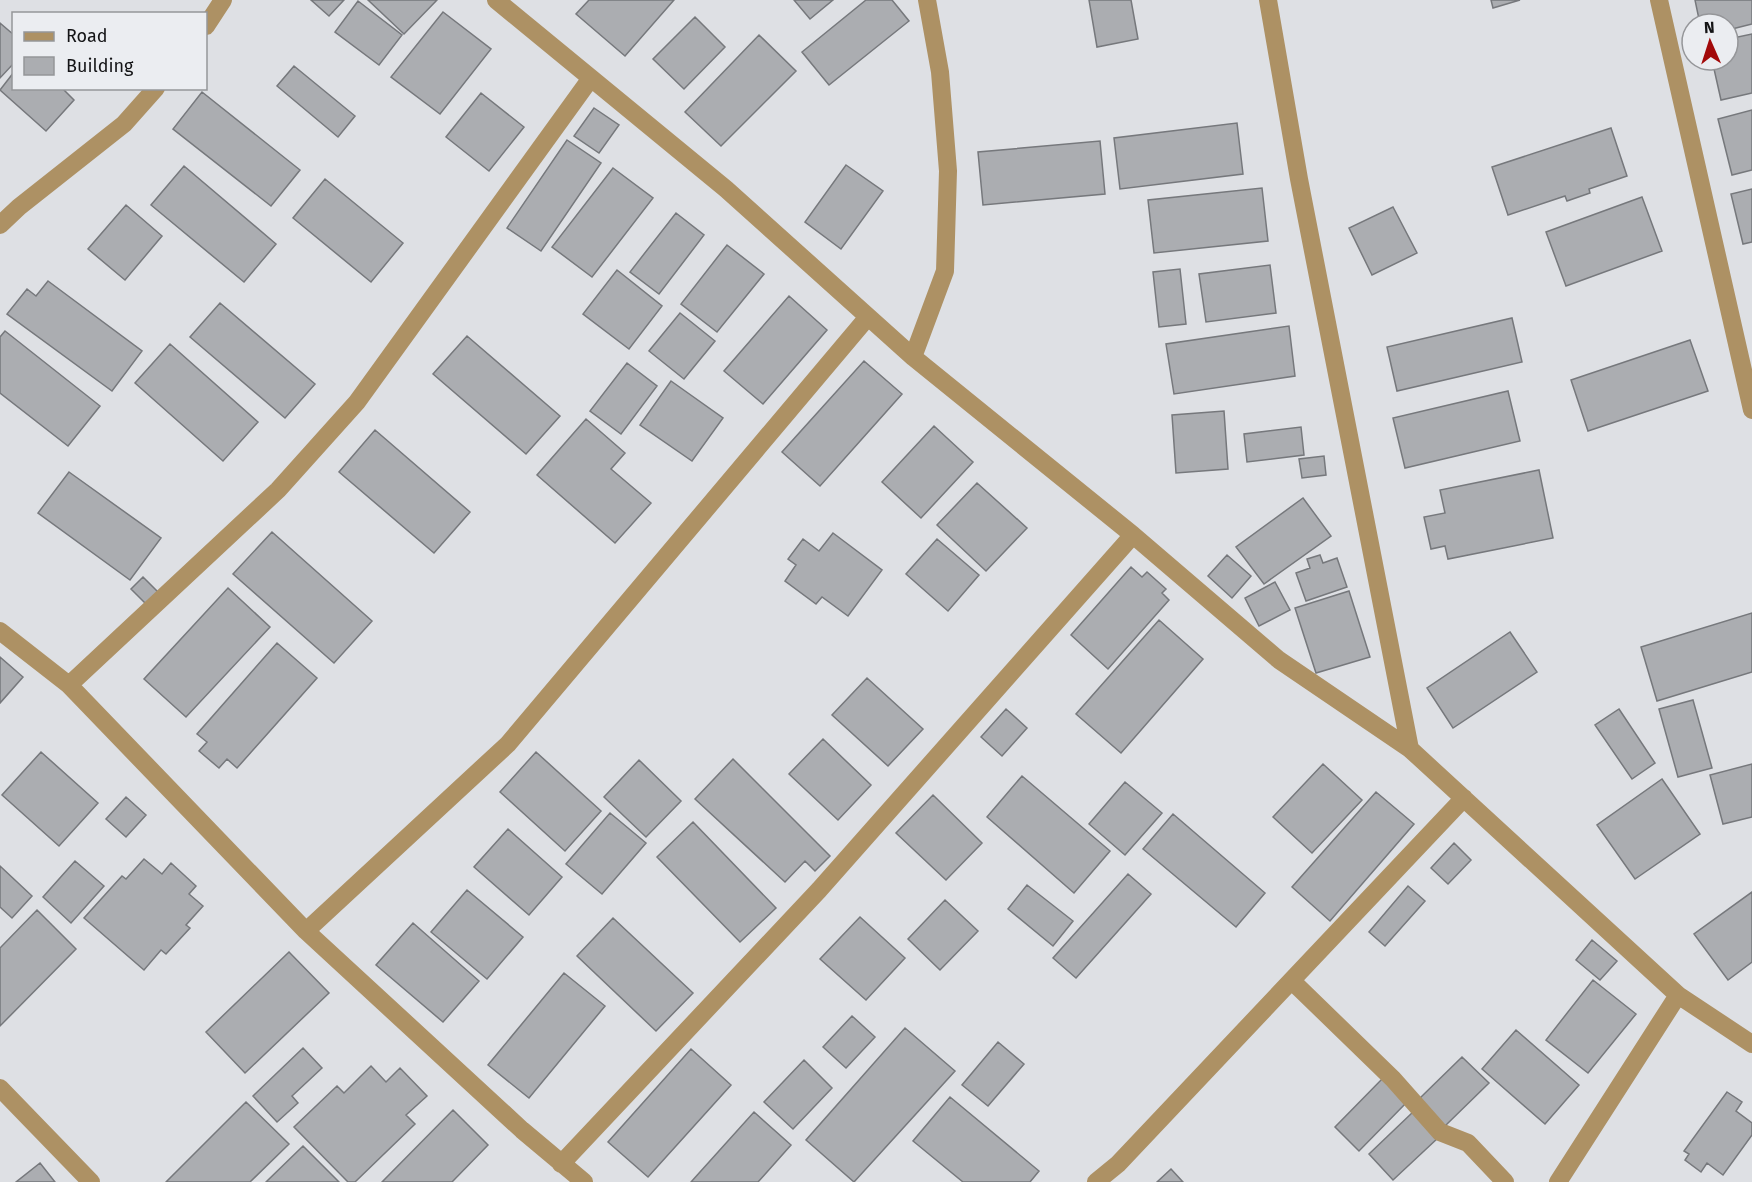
<svg xmlns="http://www.w3.org/2000/svg" width="1752" height="1182" viewBox="0 0 1752 1182" font-family="'Fira Sans',sans-serif">
	<style>
		.building { fill: #abadb1; stroke: #76787c; stroke-width: 1.5 }
		.lines { fill: none; stroke-linecap: round; stroke-linejoin: round }
		.minor { stroke: #ad9164; stroke-width: 18 }
	</style>
	<rect width="100%" height="100%" fill="#dee0e4"/>
	<path class="building" d="M 311,0 L 344,0 L 329,16 Z
		M 368,0 L 437,0 L 404,34 Z
		M 589,0 L 674,0 L 625,56 L 576,14 Z
		M 794,0 L 833,0 L 810,19 Z
		M 866,0 L 892,0 L 909,21 L 829,85 L 802,52 Z
		M 1089,0 L 1131,0 L 1138,39 L 1097,47 Z
		M 1491,0 L 1520,0 L 1493,8 Z
		M 1695,0 L 1752,0 L 1752,24 L 1728,30 L 1728,24 L 1700,24 Z
		M 358,1 L 402,35 L 379,65 L 335,32 Z
		M 443,12 L 491,49 L 440,114 L 391,77 Z
		M 695,17 L 725,47 L 684,89 L 653,59 Z
		M 0,23 L 14,35 L 14,63 L 0,78 Z
		M 1752,34 L 1752,93 L 1721,100 L 1712,60 L 1728,60 L 1728,39 Z
		M 759,35 L 796,71 L 721,146 L 685,112 Z
		M 294,66 L 355,116 L 338,137 L 277,86 Z
		M 14,72 L 14,88 L 62,88 L 74,100 L 46,131 L 0,90 Z
		M 202,92 L 300,170 L 271,206 L 173,129 Z
		M 481,93 L 524,127 L 489,171 L 446,137 Z
		M 594,108 L 619,125 L 599,153 L 574,136 Z
		M 1752,110 L 1752,170 L 1732,175 L 1718,119 Z
		M 1237,123 L 1243,174 L 1120,189 L 1114,138 Z
		M 1611,128 L 1627,176 L 1589,189 L 1590,193 L 1567,201 L 1565,196 L 1508,215 L 1492,167 Z
		M 567,140 L 601,163 L 541,251 L 507,228 Z
		M 1100,141 L 1105,194 L 983,205 L 978,152 Z
		M 846,165 L 883,191 L 841,249 L 805,222 Z
		M 184,166 L 276,244 L 244,282 L 151,205 Z
		M 613,168 L 653,198 L 592,277 L 552,247 Z
		M 325,179 L 403,243 L 371,282 L 293,218 Z
		M 1262,188 L 1268,241 L 1154,253 L 1148,200 Z
		M 1752,189 L 1752,242 L 1743,244 L 1731,194 Z
		M 1642,197 L 1662,251 L 1566,286 L 1546,232 Z
		M 126,205 L 162,236 L 125,280 L 88,249 Z
		M 1393,207 L 1417,253 L 1372,275 L 1349,228 Z
		M 676,213 L 704,235 L 659,294 L 630,272 Z
		M 727,245 L 764,274 L 717,332 L 681,304 Z
		M 1270,265 L 1276,313 L 1206,322 L 1199,274 Z
		M 1180,269 L 1186,324 L 1159,327 L 1153,272 Z
		M 617,270 L 662,306 L 629,349 L 583,314 Z
		M 48,281 L 142,351 L 112,391 L 7,314 L 27,289 L 36,296 Z
		M 789,296 L 827,330 L 763,404 L 724,371 Z
		M 220,303 L 315,384 L 285,418 L 190,337 Z
		M 680,313 L 715,341 L 684,379 L 649,351 Z
		M 1512,318 L 1522,362 L 1397,391 L 1387,347 Z
		M 1289,326 L 1295,376 L 1174,394 L 1166,344 Z
		M 5,331 L 100,406 L 68,446 L 0,393 L 0,337 Z
		M 467,336 L 560,416 L 526,454 L 433,374 Z
		M 1690,340 L 1708,391 L 1588,431 L 1571,380 Z
		M 170,344 L 258,422 L 223,461 L 135,383 Z
		M 864,361 L 902,394 L 820,486 L 782,452 Z
		M 627,363 L 657,386 L 621,434 L 590,411 Z
		M 671,381 L 723,418 L 692,461 L 640,425 Z
		M 1508,391 L 1520,441 L 1405,468 L 1393,418 Z
		M 1224,411 L 1228,469 L 1176,473 L 1172,415 Z
		M 586,419 L 625,453 L 611,469 L 651,503 L 615,543 L 537,475 Z
		M 934,426 L 973,462 L 921,518 L 882,482 Z
		M 1301,427 L 1304,455 L 1247,462 L 1244,434 Z
		M 375,430 L 470,512 L 434,553 L 339,472 Z
		M 1324,456 L 1326,475 L 1302,478 L 1299,459 Z
		M 1539,470 L 1553,538 L 1448,559 L 1445,546 L 1431,549 L 1424,517 L 1445,513 L 1440,490 Z
		M 69,472 L 161,538 L 130,580 L 38,513 Z
		M 977,483 L 1027,528 L 986,571 L 937,525 Z
		M 1303,498 L 1331,536 L 1264,584 L 1236,547 Z
		M 272,532 L 372,621 L 334,663 L 233,574 Z
		M 833,533 L 882,570 L 848,616 L 822,597 L 816,604 L 785,581 L 796,565 L 788,559 L 803,539 L 819,551 Z
		M 937,539 L 979,575 L 948,611 L 906,574 Z
		M 1227,555 L 1251,576 L 1232,598 L 1208,576 Z
		M 1320,555 L 1323,563 L 1337,558 L 1347,587 L 1306,601 L 1296,573 L 1310,568 L 1307,559 Z
		M 1131,567 L 1142,577 L 1147,572 L 1166,589 L 1162,593 L 1169,600 L 1108,669 L 1071,635 Z
		M 143,577 L 158,592 L 146,604 L 131,589 Z
		M 1275,582 L 1290,610 L 1259,626 L 1245,598 Z
		M 228,588 L 270,627 L 186,717 L 144,679 Z
		M 1349,591 L 1370,657 L 1316,673 L 1295,608 Z
		M 1752,613 L 1752,672 L 1657,701 L 1641,647 Z
		M 1159,620 L 1203,659 L 1121,753 L 1076,714 Z
		M 1510,632 L 1537,672 L 1453,728 L 1427,688 Z
		M 277,643 L 317,678 L 237,768 L 227,759 L 219,768 L 199,751 L 207,742 L 197,734 Z
		M 0,657 L 23,677 L 0,703 Z
		M 867,678 L 923,729 L 888,766 L 832,715 Z
		M 1693,700 L 1712,768 L 1678,777 L 1659,709 Z
		M 1006,709 L 1027,728 L 1002,756 L 981,737 Z
		M 1619,709 L 1655,763 L 1632,779 L 1595,725 Z
		M 823,739 L 871,785 L 838,820 L 789,774 Z
		M 41,752 L 98,803 L 59,846 L 2,795 Z
		M 536,752 L 601,811 L 565,851 L 500,792 Z
		M 733,759 L 830,856 L 815,871 L 805,861 L 785,882 L 695,799 Z
		M 639,760 L 681,801 L 646,837 L 604,797 Z
		M 1323,764 L 1362,800 L 1312,853 L 1273,817 Z
		M 1752,764 L 1752,817 L 1723,824 L 1710,775 Z
		M 1022,776 L 1110,851 L 1074,893 L 987,817 Z
		M 1662,779 L 1700,834 L 1635,879 L 1597,825 Z
		M 1125,782 L 1162,813 L 1125,855 L 1089,824 Z
		M 1376,792 L 1414,824 L 1330,921 L 1292,887 Z
		M 933,795 L 982,843 L 946,880 L 896,833 Z
		M 126,797 L 146,815 L 126,837 L 106,819 Z
		M 610,813 L 646,843 L 602,894 L 566,864 Z
		M 1173,814 L 1265,893 L 1236,927 L 1143,849 Z
		M 693,822 L 776,908 L 740,942 L 657,857 Z
		M 508,829 L 562,877 L 529,915 L 474,867 Z
		M 1454,843 L 1471,860 L 1448,884 L 1431,868 Z
		M 144,859 L 162,874 L 171,863 L 196,886 L 189,894 L 203,906 L 186,925 L 190,928 L 166,954 L 161,950 L 144,970 L 84,918 L 122,876 L 126,879 Z
		M 75,861 L 104,886 L 71,923 L 43,897 Z
		M 0,866 L 32,896 L 12,918 L 0,907 Z
		M 1128,874 L 1151,894 L 1076,978 L 1053,958 Z
		M 1027,885 L 1073,921 L 1053,946 L 1008,909 Z
		M 1408,886 L 1425,901 L 1385,946 L 1369,932 Z
		M 467,890 L 523,937 L 487,979 L 431,932 Z
		M 1752,892 L 1752,962 L 1728,980 L 1694,934 Z
		M 945,900 L 978,931 L 940,970 L 908,939 Z
		M 37,910 L 76,949 L 0,1026 L 0,948 Z
		M 860,917 L 905,958 L 866,1000 L 820,959 Z
		M 613,918 L 693,993 L 656,1031 L 577,956 Z
		M 413,923 L 479,981 L 443,1022 L 376,965 Z
		M 1592,940 L 1617,961 L 1600,980 L 1576,960 Z
		M 289,952 L 329,993 L 245,1073 L 206,1032 Z
		M 564,973 L 605,1006 L 529,1098 L 488,1065 Z
		M 1593,980 L 1636,1014 L 1588,1073 L 1546,1040 Z
		M 852,1016 L 875,1037 L 846,1068 L 823,1047 Z
		M 905,1028 L 955,1071 L 854,1182 L 806,1140 Z
		M 1516,1030 L 1579,1085 L 1545,1124 L 1482,1069 Z
		M 998,1042 L 1024,1064 L 988,1106 L 962,1085 Z
		M 303,1048 L 322,1068 L 292,1096 L 298,1103 L 277,1122 L 253,1096 Z
		M 691,1049 L 731,1085 L 648,1177 L 608,1142 Z
		M 1462,1057 L 1489,1083 L 1445,1126 L 1419,1099 Z
		M 804,1060 L 832,1088 L 793,1129 L 764,1102 Z
		M 371,1066 L 386,1082 L 400,1068 L 427,1096 L 406,1115 L 415,1124 L 355,1182 L 348,1182 L 294,1127 L 337,1086 L 344,1093 Z
		M 1383,1078 L 1407,1102 L 1359,1151 L 1335,1127 Z
		M 1727,1092 L 1742,1102 L 1736,1111 L 1752,1123 L 1752,1135 L 1723,1175 L 1707,1163 L 1701,1172 L 1685,1160 L 1689,1154 L 1684,1151 Z
		M 950,1097 L 1039,1171 L 1030,1182 L 963,1182 L 913,1141 Z
		M 246,1102 L 289,1144 L 250,1182 L 166,1182 Z
		M 453,1110 L 488,1145 L 452,1182 L 382,1182 Z
		M 1414,1111 L 1439,1137 L 1393,1180 L 1369,1154 Z
		M 754,1112 L 791,1145 L 758,1182 L 691,1182 Z
		M 303,1146 L 339,1182 L 266,1182 Z
		M 40,1163 L 55,1182 L 16,1182 Z
		M 1171,1169 L 1183,1182 L 1157,1182 Z"/>
	<g class="lines">
		<path class="minor" d="M 496,0 L 726,189 L 913,357 L 1133,535 L 1279,660 L 1410,749 L 1678,995 L 1752,1044
			M 1268,0 L 1299,179 L 1410,749
			M 1659,0 L 1752,410
			M 206,26 L 223,0
			M 0,225 L 19,207 L 124,124 L 156,88
			M 913,357 L 945,271 L 948,171 L 940,72 L 927,0
			M 0,631 L 69,685 L 306,931 L 522,1130 L 584,1182
			M 69,685 L 278,490 L 357,402 L 591,78
			M 306,931 L 508,744 L 867,318
			M 1292,981 L 1393,1079 L 1440,1132 L 1468,1143 L 1505,1182
			M 0,1088 L 91,1182
			M 561,1164 L 819,890 L 1133,535
			M 1096,1182 L 1118,1164 L 1464,798
			M 1558,1182 L 1678,995"/>
	</g>
	<rect x="12" y="12" width="195" height="78" fill="#ebedf1" stroke="#959699" stroke-width="1.5"/>
	<rect x="24" y="32" width="30" height="9" fill="#ad9164" stroke="#959699" stroke-width="1.5"/>
	<text x="66" y="42" font-size="18" fill="#141416">Road</text>
	<rect x="24" y="57" width="30" height="18" fill="#abadb1" stroke="#959699" stroke-width="1.5"/>
	<text x="66" y="72" font-size="18" fill="#141416">Building</text>
	<g transform="translate(1710 42) rotate(357)"><circle r="28" fill="#ebedf1" stroke="#959699" stroke-width="1.5"/>
	<path d="M0-4.5L10 22L0 15L-10 22Z" fill="#a2090a"/>
	<text y="-9" font-size="16" font-weight="bold" text-anchor="middle" fill="#141416">N</text>
	</g>
</svg>
